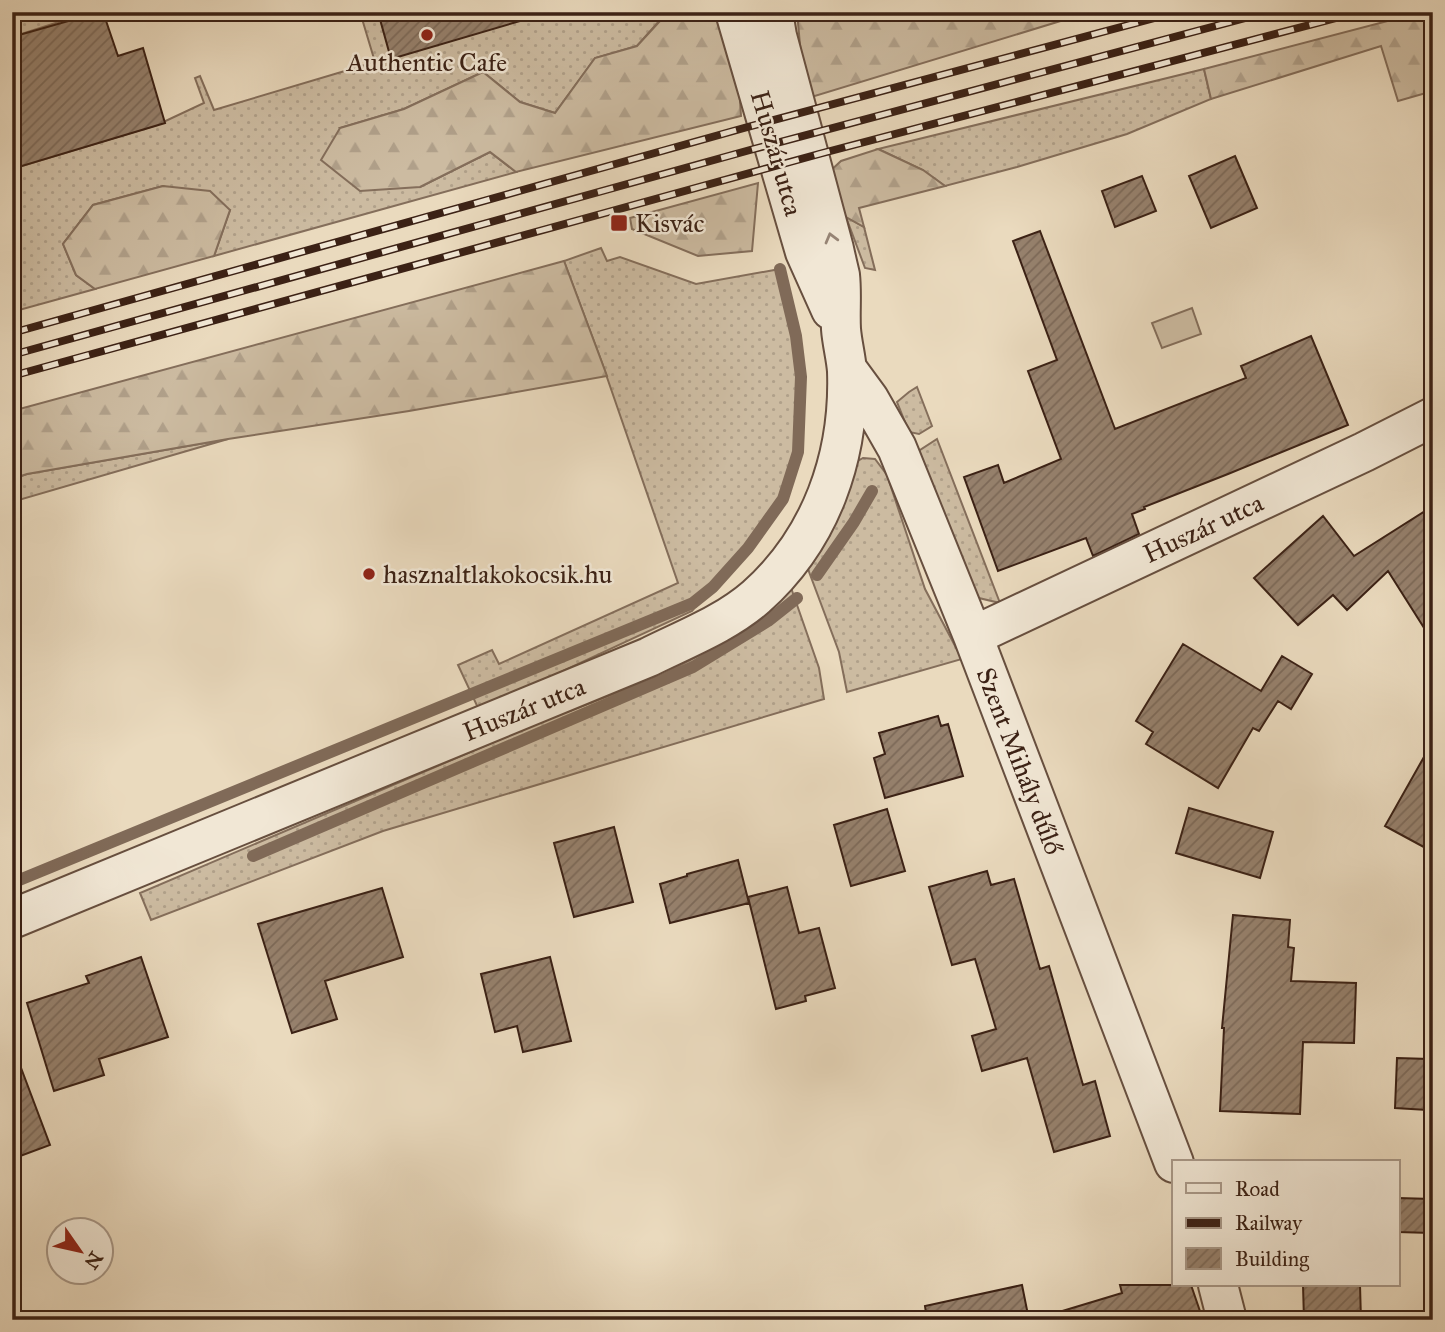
<svg xmlns="http://www.w3.org/2000/svg" width="1445" height="1332" viewBox="0 0 1445 1332" font-family="'IM FELL Great Primer',serif">
	<style>
		.grass { fill: url(#grass-dots); stroke: #846e5b; stroke-width: 2 }
		.forest { fill: url(#forest-firs); stroke: #846e5b; stroke-width: 2 }
		.pitch { fill: #ccbba1; stroke: #846e5b; stroke-width: 2 }
		.lines { fill: none; stroke-linecap: round; stroke-linejoin: round }
		.stream { stroke: #806a58; stroke-width: 12 }
		.building { fill: url(#building-hatch); stroke: #3b2115; stroke-width: 2 }
		.minor-casing { stroke: #674f3f; stroke-width: 42 }
		.minor { stroke: #f1e7d5; stroke-width: 38 }
		.rail-casing { stroke: #3b2115; stroke-width: 8 }
		.rail { stroke: #f1e7d5; stroke-width: 5; stroke-dasharray: 16; stroke-linecap: butt }
		.oneway { stroke: #968475 }
		.poi-dot { fill: #8f2418; stroke: #f1e7d5; stroke-width: 2.5 }
		.labels { text-anchor: middle; dominant-baseline: central; stroke-width: 5; stroke-linejoin: round; paint-order: stroke }
		.poi-label { font-size: 26px; fill: #3b2115; stroke: #f1e7d5; text-anchor: start }
		.street-label { font-size: 26px; fill: #3b2115; stroke: #f1e7d5 }
	</style>
	<defs>
		<pattern id="grass-dots" width="8" height="8" patternUnits="userSpaceOnUse" patternTransform="scale(1.75)"><rect width="8" height="8" fill="#ccbba1"/><path d="M2 2h.1M6 6h.1" fill="none" stroke="#b0a08a" stroke-width="1.8" stroke-linecap="round"/></pattern>
		<pattern id="forest-firs" width="22" height="20" patternUnits="userSpaceOnUse" patternTransform="scale(1.75)"><rect width="22" height="20" fill="#ccbba1"/><path d="M5 1l3.5 6h-7zM16 11l3.5 6h-7z" fill="#b0a08a"/></pattern>
		<pattern id="building-hatch" width="6" height="6" patternUnits="userSpaceOnUse" patternTransform="scale(1.75)"><rect width="6" height="6" fill="#96816d"/><path d="M-1 1l2-2M0 6l6-6M5 7l2-2" fill="none" stroke="#7c6958"/></pattern>
	</defs>
	<rect width="100%" height="100%" fill="#eadabe"/>
	<filter id="stains"><feTurbulence type="fractalNoise" baseFrequency=".00286" numOctaves="4"/><feColorMatrix values="0 0 0 0 .2 0 0 0 0 .09 0 0 0 0 .02 0 0 0 .5 -.17"/></filter>
	<radialGradient id="worn" r=".72"><stop offset=".6" stop-color="#630" stop-opacity="0"/><stop offset="1" stop-color="#630" stop-opacity=".3"/></radialGradient>
	<path class="grass" d="M 12,12 L 90,12 L 12,37 Z
		M 360,12 L 378,12 L 392,58 L 548,12 L 660,12 L 661,19 L 637,46 L 595,58 L 555,113 L 520,102 L 483,72 L 404,109 L 340,128 L 420,187 L 490,152 L 516,172 L 214,256 L 230,210 L 163,186 L 93,205 L 63,244 L 76,275 L 95,289 L 12,312 L 12,169 L 157,125 L 204,103 L 195,78 L 200,76 L 214,110 L 375,62 Z
		M 1204,69 L 1211,99 L 1127,134 L 1017,167 L 945,186 L 923,170 L 878,149 Z
		M 846,217 L 864,227 L 875,270 L 865,268 Z
		M 601,248 L 607,261 L 620,257 L 696,284 L 780,269 L 796,336 L 801,377 L 801,424 L 798,452 L 781,504 L 748,548 L 692,611 L 479,710 L 458,665 L 492,650 L 499,664 L 678,583 L 601,360 L 564,261 Z
		M 917,387 L 932,426 L 919,434 L 909,432 L 897,402 L 909,392 Z
		M 228,439 L 12,502 L 12,479 L 27,474 Z
		M 937,439 L 1000,603 L 979,598 L 959,572 L 914,454 Z
		M 863,458 L 875,459 L 887,475 L 925,589 L 962,659 L 847,692 L 839,652 L 805,561 L 849,466 Z
		M 789,582 L 819,668 L 824,699 L 383,831 L 151,920 L 140,893 L 543,721 L 658,677 L 721,644 L 772,603 Z"/>
	<path class="forest" d="M 660,12 L 718,12 L 737,55 L 741,116 L 516,172 L 490,152 L 420,187 L 360,191 L 321,160 L 340,128 L 404,109 L 483,72 L 520,102 L 555,113 L 595,58 L 637,46 L 661,20 Z
		M 797,12 L 1090,12 L 805,99 Z
		M 1422,12 L 1433,12 L 1433,91 L 1398,101 L 1381,46 L 1211,99 L 1204,69 Z
		M 878,149 L 923,170 L 945,186 L 859,208 L 864,227 L 846,217 L 833,192 L 828,173 L 841,161 Z
		M 758,183 L 752,251 L 698,256 L 632,229 L 630,218 Z
		M 163,186 L 210,191 L 230,210 L 214,256 L 95,289 L 76,275 L 63,244 L 93,205 Z
		M 564,261 L 607,376 L 409,411 L 228,439 L 27,474 L 12,479 L 12,411 Z"/>
	<path class="pitch" d="M 1192,308 L 1201,334 L 1162,348 L 1152,323 Z"/>
	<g class="lines">
		<path class="stream" d="M 817,575 L 854,522 L 872,491
			M 253,856 L 693,667 L 768,621 L 797,598
			M 12,883 L 693,603 L 713,587 L 748,548 L 783,499 L 798,452 L 801,377 L 796,336 L 780,269"/>
	</g>
	<path class="building" d="M 100,12 L 103,12 L 118,56 L 143,48 L 165,123 L 12,169 L 12,37 Z
		M 378,12 L 519,12 L 520,21 L 391,59 Z
		M 1235,156 L 1257,208 L 1211,228 L 1189,176 Z
		M 1142,176 L 1156,211 L 1115,227 L 1102,191 Z
		M 1040,231 L 1115,429 L 1246,378 L 1241,366 L 1311,336 L 1348,425 L 1228,474 L 1144,507 L 1145,509 L 1132,514 L 1139,534 L 1093,556 L 1086,538 L 998,571 L 964,477 L 998,465 L 1004,483 L 1061,459 L 1028,371 L 1057,360 L 1013,241 Z
		M 1433,506 L 1433,642 L 1388,571 L 1347,610 L 1333,595 L 1298,625 L 1254,578 L 1323,516 L 1354,556 Z
		M 1183,644 L 1261,691 L 1282,656 L 1312,674 L 1291,709 L 1278,701 L 1259,731 L 1253,728 L 1218,788 L 1146,744 L 1153,732 L 1136,721 Z
		M 938,716 L 941,726 L 948,724 L 963,776 L 885,798 L 874,758 L 885,754 L 879,733 Z
		M 1433,741 L 1433,852 L 1385,826 Z
		M 1189,808 L 1273,832 L 1260,878 L 1176,853 Z
		M 887,809 L 905,871 L 851,886 L 834,825 Z
		M 614,827 L 633,902 L 574,917 L 554,843 Z
		M 738,860 L 749,903 L 670,923 L 660,884 L 687,876 L 687,874 Z
		M 987,871 L 991,885 L 1014,879 L 1040,969 L 1049,966 L 1083,1085 L 1095,1081 L 1110,1136 L 1054,1152 L 1027,1058 L 982,1071 L 972,1036 L 996,1029 L 975,959 L 952,965 L 929,887 Z
		M 787,887 L 799,933 L 819,928 L 835,988 L 805,996 L 806,1001 L 776,1009 L 748,897 Z
		M 382,888 L 403,957 L 325,981 L 337,1019 L 292,1033 L 258,924 Z
		M 1233,915 L 1290,920 L 1288,947 L 1294,948 L 1291,981 L 1356,983 L 1354,1043 L 1303,1042 L 1300,1114 L 1220,1111 L 1224,1028 L 1222,1028 Z
		M 141,957 L 168,1037 L 99,1059 L 104,1075 L 54,1091 L 27,1003 L 89,983 L 86,976 Z
		M 550,957 L 571,1041 L 523,1052 L 517,1026 L 495,1032 L 481,974 Z
		M 12,1052 L 15,1052 L 50,1145 L 12,1159 Z
		M 1397,1058 L 1429,1059 L 1427,1110 L 1395,1108 Z
		M 1398,1198 L 1432,1199 L 1431,1233 L 1398,1232 Z
		M 1022,1285 L 1029,1320 L 927,1320 L 925,1306 Z
		M 1120,1285 L 1191,1285 L 1203,1320 L 1060,1320 L 1059,1312 L 1122,1293 Z
		M 1303,1285 L 1360,1285 L 1361,1320 L 1304,1320 Z"/>
	<g class="lines">
		<g class="minor-casing">
			<path id="minor" d="M 735,12 L 805,252 L 831,310
				M 847,369 L 869,399 L 897,448 L 973,636 L 1174,1163
				M 973,636 L 1364,452 L 1433,417
				M 12,919 L 649,657 C 685,639 725,624 756,597 C 821,539 850,457 847,371 C 846,357 842,343 841,329 C 840,311 842,293 840,275 C 838,267 836,258 834,249 L 777,36 L 773,12
				M 1218,1285 L 1227,1320"/>
		</g>
		<use href="#minor" class="minor"/>
		<g class="rail-casing">
			<path id="rail" d="M 12,333 L 744,128 L 1177,12
				M 12,355 L 750,150 L 1268,12
				M 12,376 L 819,154 L 1359,12"/>
		</g>
		<use href="#rail" class="rail"/>
	</g>
	<defs><path id="oneway-chevron" d="M-2-3.5L2.5 0L-2 3.5" fill="none" stroke-width="1.6" stroke-linecap="round" stroke-linejoin="round" transform="scale(1.75)"/></defs>
	<use class="oneway" href="#oneway-chevron" transform="translate(831 238) rotate(-105)"/>
	<g class="poi-dot">
		<circle cx="427" cy="35" r="7"/>
		<rect x="610" y="214" width="18" height="18" rx="3.5"/>
		<circle cx="369" cy="574" r="7"/>
	</g>
	<g class="labels">
		<g class="poi-label">
			<text x="427" y="62" text-anchor="middle">Authentic Cafe</text>
			<text x="635" y="223">Kisvác</text>
			<text x="383" y="574">hasznaltlakokocsik.hu</text>
		</g>
		<g class="street-label">
			<text transform="translate(777 153) rotate(74)">Huszár utca</text>
			<text transform="translate(1203 528) rotate(-25)">Huszár utca</text>
			<text transform="translate(524 709) rotate(-22)">Huszár utca</text>
			<text transform="translate(1020 761) rotate(69)">Szent Mihály dűlő</text>
		</g>
	</g>
	<rect width="1445" height="1332" fill="none" stroke="#eadabe" stroke-width="42"/>
	<rect x="14" y="14" width="1417" height="1304" fill="none" stroke="#3b2115" stroke-width="3.5"/>
	<rect x="21" y="21" width="1403" height="1290" fill="none" stroke="#3b2115" stroke-width="2"/>
	<rect x="1172" y="1160" width="228" height="126" fill="#f1e7d5" stroke="#a89888" stroke-width="2"/>
	<rect x="1186" y="1183" width="35" height="10" fill="#f1e7d5" stroke="#a89888" stroke-width="2"/>
	<text x="1235" y="1196" font-size="21" fill="#3b2115">Road</text>
	<rect x="1186" y="1218" width="35" height="10" fill="#3b2115" stroke="#a89888" stroke-width="2"/>
	<text x="1235" y="1230" font-size="21" fill="#3b2115">Railway</text>
	<rect x="1186" y="1248" width="35" height="21" fill="url(#building-hatch)" stroke="#a89888" stroke-width="2"/>
	<text x="1235" y="1266" font-size="21" fill="#3b2115">Building</text>
	<g transform="translate(80 1251) rotate(124)"><circle r="33" fill="#f1e7d5" stroke="#a89888" stroke-width="2"/>
	<path d="M0-5L12 26L0 18L-12 26Z" fill="#8f2418"/>
	<text y="-10" font-size="19" font-weight="bold" text-anchor="middle" fill="#3b2115">N</text>
	</g>
	<rect width="100%" height="100%" filter="url(#stains)"/>
	<rect width="100%" height="100%" fill="url(#worn)"/>
</svg>
